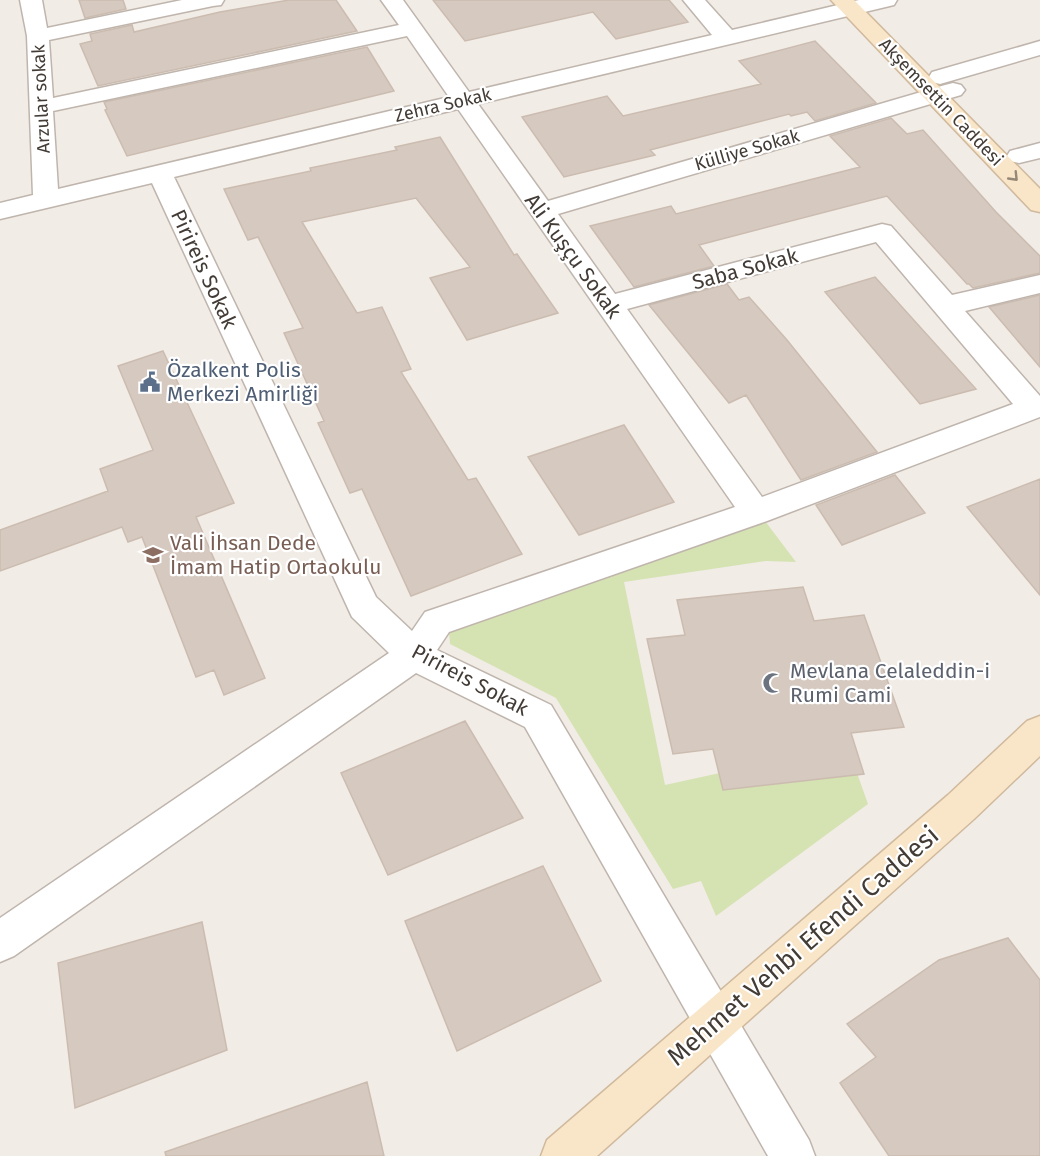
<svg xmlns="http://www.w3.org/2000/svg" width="1040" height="1156" viewBox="0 0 1040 1156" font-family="'Fira Sans',sans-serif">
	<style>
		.green { fill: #d5e2b2 }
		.building { fill: #d5c9c0; stroke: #ccbcb0; stroke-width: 1.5 }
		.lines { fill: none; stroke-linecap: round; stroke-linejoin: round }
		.street-casing { stroke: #bfb5ad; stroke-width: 3 }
		.secondary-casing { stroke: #d0b99c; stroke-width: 3 }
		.street { fill: #fff; fill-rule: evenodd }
		.secondary { fill: #f9e5c8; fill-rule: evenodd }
		.oneway { stroke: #958878 }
		.labels { text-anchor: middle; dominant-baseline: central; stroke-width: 4.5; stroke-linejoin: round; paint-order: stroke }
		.far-street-label { font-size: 18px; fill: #433c36; stroke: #fff }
		.street-label { font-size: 21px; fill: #433c36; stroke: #fff }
		.service-label { font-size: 21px; fill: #4e5e75; stroke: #fff; text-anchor: start }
		.education-label { font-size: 21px; fill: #785e54; stroke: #fff; text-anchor: start }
		.worship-label { font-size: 21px; fill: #5b616d; stroke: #fff; text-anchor: start }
		.near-street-label { font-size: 26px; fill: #433c36; stroke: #fff }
	</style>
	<rect width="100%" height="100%" fill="#f1ece6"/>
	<path class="green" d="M 765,521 L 796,562 L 766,561 L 624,582 L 665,785 L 729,771 L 852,759 L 868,804 L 716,916 L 701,881 L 673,889 L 556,698 L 450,644 L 449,631 Z"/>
	<path class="building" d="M 79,0 L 123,0 L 126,9 L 85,18 Z
		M 289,0 L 336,0 L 357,31 L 98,86 L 80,44 L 92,41 L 90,34 L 132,25 L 134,32 L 220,12 Z
		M 433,0 L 669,0 L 688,22 L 616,39 L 593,12 L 465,41 Z
		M 815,41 L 876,103 L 815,121 L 807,112 L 791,116 L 789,114 L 650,150 L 655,155 L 564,177 L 522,117 L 607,96 L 623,116 L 761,84 L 739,61 Z
		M 367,47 L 394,91 L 127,156 L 105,110 L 107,109 L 104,102 Z
		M 891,118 L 907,134 L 923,130 L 996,212 L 1040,256 L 1040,273 L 973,288 L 969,284 L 967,284 L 887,196 L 699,245 L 714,266 L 634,287 L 590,226 L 671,206 L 676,214 L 860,167 L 830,136 Z
		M 440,137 L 514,255 L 517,254 L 558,313 L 467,340 L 430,278 L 470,267 L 416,198 L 302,222 L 357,313 L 382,307 L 411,369 L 401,372 L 468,480 L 476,478 L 522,554 L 411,596 L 362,489 L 350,493 L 318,423 L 324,421 L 284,333 L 303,328 L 258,237 L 248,240 L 224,189 L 311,171 L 310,168 L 397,150 L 395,147 Z
		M 875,277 L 976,389 L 920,404 L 825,292 Z
		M 727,284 L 739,300 L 749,297 L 787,340 L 877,452 L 801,480 L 746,395 L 729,403 L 649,305 Z
		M 1040,295 L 1040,367 L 989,307 Z
		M 163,351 L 234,503 L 196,517 L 265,678 L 224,695 L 214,670 L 196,677 L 142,537 L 128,542 L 122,527 L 0,571 L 0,530 L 108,491 L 100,469 L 153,450 L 118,366 Z
		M 624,425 L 674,502 L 579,535 L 528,457 Z
		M 895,475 L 925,513 L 842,545 L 816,505 Z
		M 1040,479 L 1040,595 L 967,507 Z
		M 803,587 L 814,621 L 864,615 L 904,727 L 851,733 L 864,774 L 723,790 L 713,749 L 673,754 L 647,639 L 685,635 L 677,600 Z
		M 465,721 L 523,818 L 388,875 L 341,773 Z
		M 543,866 L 601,981 L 457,1051 L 405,921 Z
		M 202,922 L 227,1050 L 75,1108 L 58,963 Z
		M 1008,938 L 1040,980 L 1040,1156 L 889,1156 L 840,1083 L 876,1057 L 847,1024 L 939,960 Z
		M 367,1082 L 384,1156 L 166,1156 L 165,1152 Z"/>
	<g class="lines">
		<g class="street-casing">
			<path id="street" d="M 20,0 L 42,0 L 47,28 L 182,0 L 224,0 L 221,5 L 213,6 L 49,40 L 53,98 L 399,25 L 381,0 L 403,0 L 469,92 L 712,35 L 683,0 L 705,0 L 732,30 L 859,0 L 897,0 L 894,5 L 478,104 L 548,201 L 945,85 L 953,83 L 961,85 L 965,90 L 961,95 L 558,214 L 615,294 L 882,224 L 891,226 L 952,295 L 1040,275 L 1040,293 L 965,311 L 1040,396 L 1040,417 L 767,521 L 449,632 L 437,650 L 551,705 L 809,1140 L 815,1156 L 768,1156 L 525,727 L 416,673 L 14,956 L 0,962 L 0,918 L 389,653 L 352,617 L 152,183 L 0,219 L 0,203 L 33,195 L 27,36 ZM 407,36 L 449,97 L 58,189 L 53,111 ZM 458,109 L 735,507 L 425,612 L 412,631 L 376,597 L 174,177 ZM 876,242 L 1013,404 L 762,497 L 627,309 Z
				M 1040,41 L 1040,55 L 940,84 L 932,82 L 929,77 L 932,72 Z
				M 1040,143 L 1040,158 L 1019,163 L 1010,161 L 1007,156 L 1010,151 Z"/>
		</g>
		<g class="secondary-casing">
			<path id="secondary" d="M 831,0 L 854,0 L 1040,189 L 1040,212 L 1031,210 Z
				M 1040,716 L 1040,756 L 974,819 L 597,1156 L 541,1156 L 547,1140 L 948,795 L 1027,721 Z"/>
		</g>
		<use href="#street" class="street"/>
		<use href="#secondary" class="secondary"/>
	</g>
	<defs><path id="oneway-chevron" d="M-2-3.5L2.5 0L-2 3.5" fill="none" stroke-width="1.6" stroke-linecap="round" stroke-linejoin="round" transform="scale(1.5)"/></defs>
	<use class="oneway" href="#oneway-chevron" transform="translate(1014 177) rotate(46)"/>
	<defs>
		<g id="civic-bare" transform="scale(1.62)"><path d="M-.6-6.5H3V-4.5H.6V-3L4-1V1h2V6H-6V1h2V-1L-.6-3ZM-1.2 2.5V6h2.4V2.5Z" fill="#5c6f8a" stroke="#fff" stroke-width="2.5" paint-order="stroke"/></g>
		<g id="school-bare" transform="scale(1.62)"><path d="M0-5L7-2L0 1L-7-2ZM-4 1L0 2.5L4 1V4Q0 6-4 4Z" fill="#8d6e63" stroke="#fff" stroke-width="2.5" paint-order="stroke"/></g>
		<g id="mosque-bare" transform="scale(1.62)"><path d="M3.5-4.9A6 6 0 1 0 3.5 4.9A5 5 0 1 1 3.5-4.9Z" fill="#6b7280" stroke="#fff" stroke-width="2.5" paint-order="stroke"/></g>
	</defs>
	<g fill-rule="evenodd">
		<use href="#civic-bare" x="150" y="382"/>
		<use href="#school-bare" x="153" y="555"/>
		<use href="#mosque-bare" x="773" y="683"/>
	</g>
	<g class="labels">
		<g class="far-street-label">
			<text transform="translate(41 99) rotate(-93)">Arzular sokak</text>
			<text transform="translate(941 102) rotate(46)">Akşemsettin Caddesi</text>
			<text transform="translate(443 105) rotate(-13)">Zehra Sokak</text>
			<text transform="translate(747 150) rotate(-16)">Külliye Sokak</text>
		</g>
		<g class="street-label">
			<text transform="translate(573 256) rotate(54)">Ali Kuşçu Sokak</text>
			<text transform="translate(204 269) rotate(65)">Pirireis Sokak</text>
			<text transform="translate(745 269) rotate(-15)">Saba Sokak</text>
			<text transform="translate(470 680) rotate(28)">Pirireis Sokak</text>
		</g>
		<g class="service-label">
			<text x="167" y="370">Özalkent Polis<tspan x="167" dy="24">Merkezi Amirliği</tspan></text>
		</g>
		<g class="education-label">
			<text x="170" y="543">Vali İhsan Dede<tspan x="170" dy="24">İmam Hatip Ortaokulu</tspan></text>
		</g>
		<g class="worship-label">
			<text x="790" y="671">Mevlana Celaleddin-i<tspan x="790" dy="24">Rumi Cami</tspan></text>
		</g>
		<g class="near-street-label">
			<text transform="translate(803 946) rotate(-41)">Mehmet Vehbi Efendi Caddesi</text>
		</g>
	</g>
</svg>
